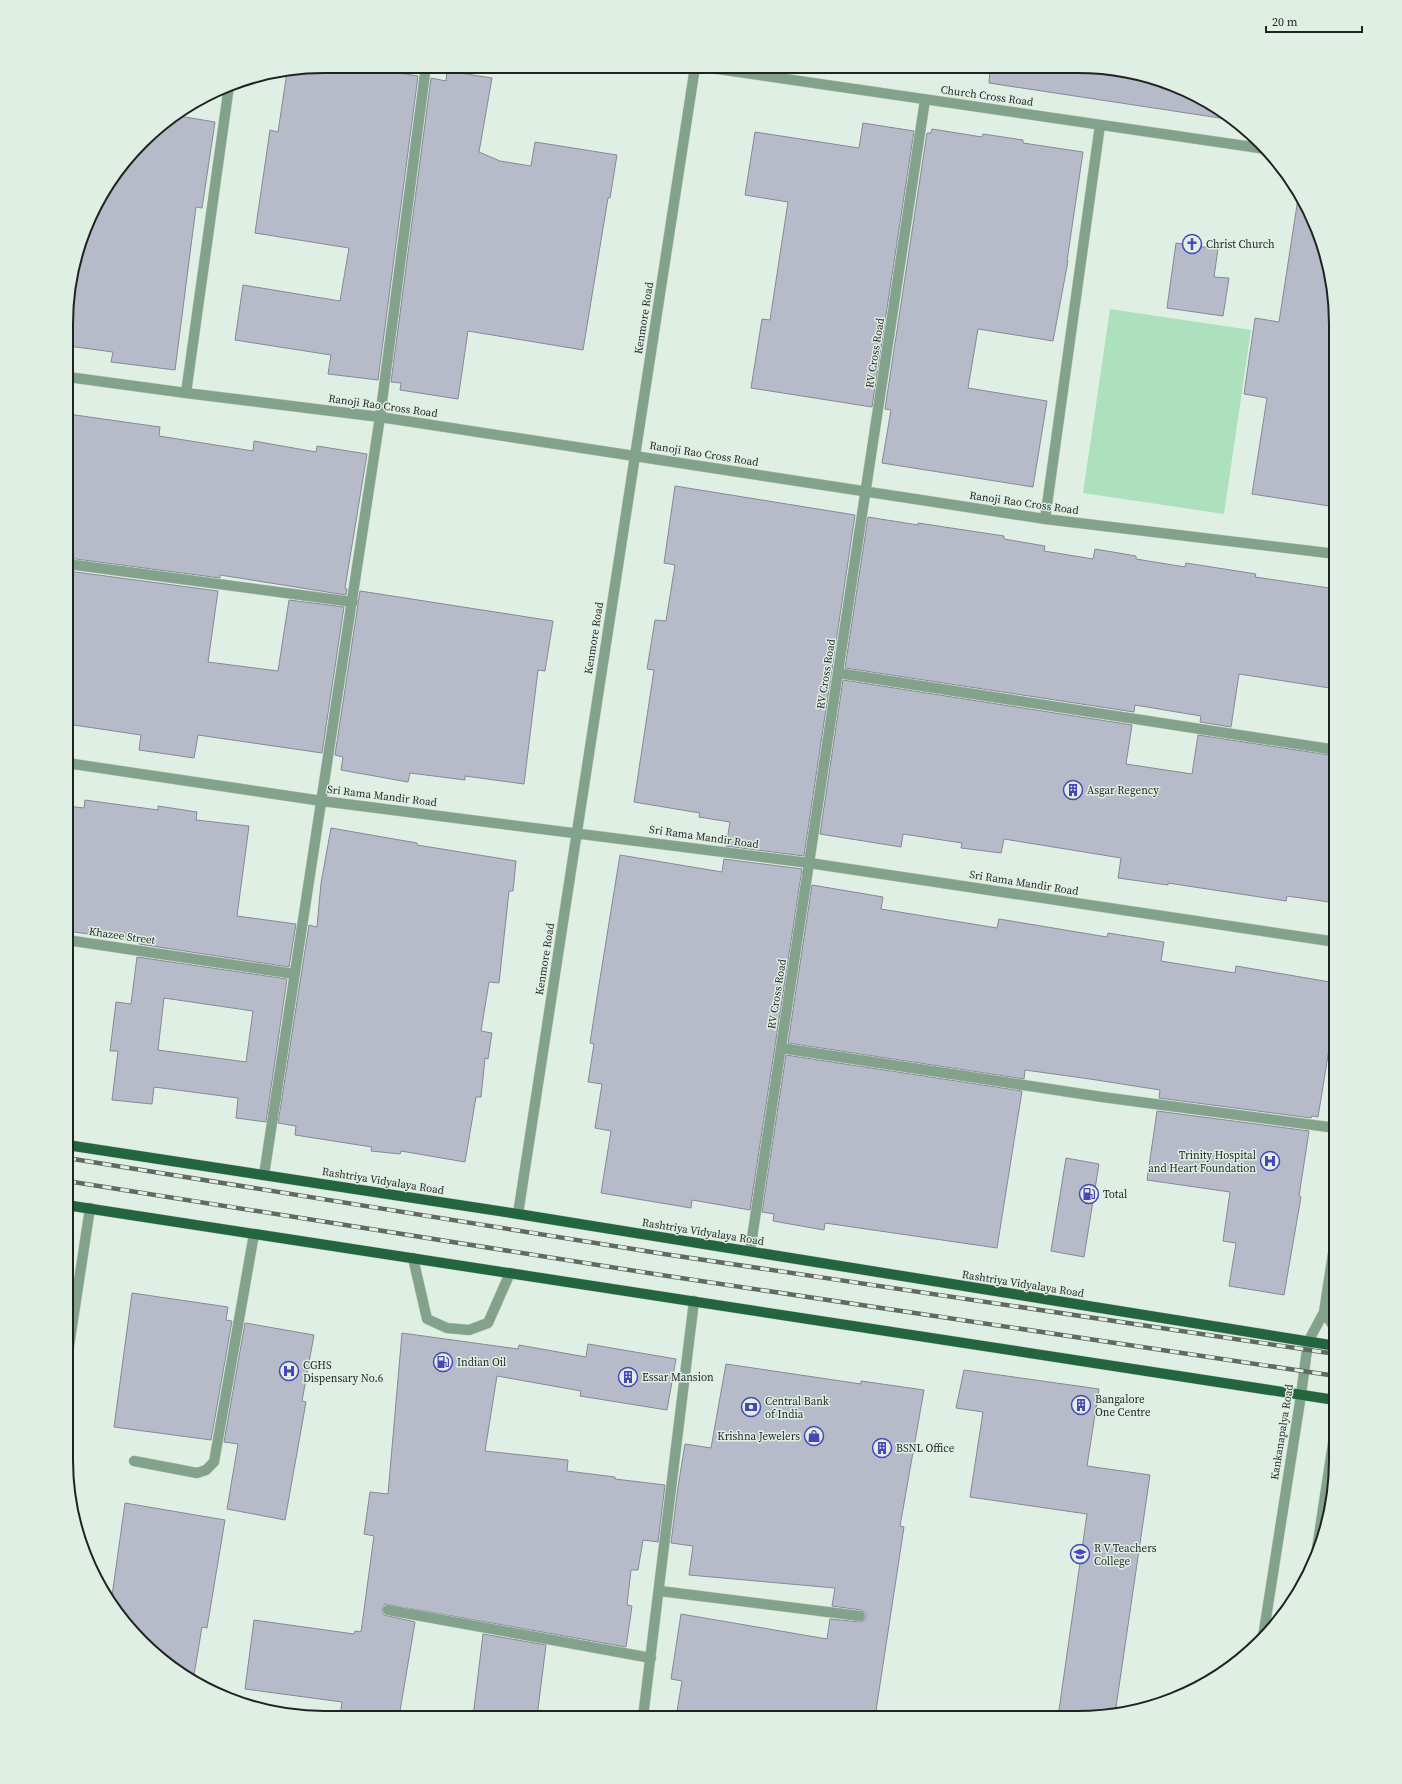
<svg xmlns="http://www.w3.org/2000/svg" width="1402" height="1784" viewBox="0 0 1402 1784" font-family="'Source Serif 4',serif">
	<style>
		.green { fill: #ade1bd }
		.building { fill: #b7bac9; stroke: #868897; fill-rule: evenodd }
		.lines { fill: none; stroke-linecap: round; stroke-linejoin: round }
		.minor-casing { stroke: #bdcac1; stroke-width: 11 }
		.major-casing { stroke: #bdcac1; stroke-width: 11 }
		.minor { stroke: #82a28b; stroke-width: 10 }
		.major { stroke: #23653e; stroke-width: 10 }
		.rail-casing { stroke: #616963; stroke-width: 4.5 }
		.rail { stroke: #e0efe4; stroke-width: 3; stroke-dasharray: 9; stroke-linecap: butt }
		.labels { text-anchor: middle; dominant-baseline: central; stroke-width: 3; stroke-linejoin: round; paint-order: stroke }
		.street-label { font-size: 11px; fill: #1f2421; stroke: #e0efe4 }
		.poi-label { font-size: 11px; fill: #1f2421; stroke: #e0efe4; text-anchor: start }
		.rim { fill: none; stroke: #1f2421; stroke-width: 2 }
	</style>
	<rect width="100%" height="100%" fill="#e0efe4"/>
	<path class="green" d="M 1110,309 L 1251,330 L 1224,514 L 1083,493 Z"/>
	<path class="building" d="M 324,66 L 353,66 L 418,76 L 378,380 L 328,374 L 331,355 L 235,340 L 243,285 L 340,301 L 349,248 L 255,233 L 270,130 L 278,132 L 287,72 Z
		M 990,68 L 1112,68 L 1176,86 L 1221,110 L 1233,120 L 989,83 Z
		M 447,71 L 492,78 L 479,152 L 500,161 L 531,166 L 535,142 L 617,155 L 610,198 L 608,198 L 583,350 L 468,331 L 458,399 L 400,390 L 401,383 L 391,382 L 431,78 L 446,81 Z
		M 179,116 L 215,122 L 202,208 L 196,207 L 175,370 L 111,362 L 113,352 L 68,346 L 68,290 L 100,195 L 154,130 Z
		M 863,123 L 914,131 L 872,407 L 751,388 L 762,319 L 770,320 L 788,202 L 745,195 L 755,132 L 859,148 Z
		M 932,129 L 982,137 L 983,134 L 1023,140 L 1023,143 L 1083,152 L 1067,261 L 1068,261 L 1053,341 L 978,329 L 968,388 L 1047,401 L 1033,487 L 882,463 L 891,410 L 885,409 L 927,133 L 931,133 Z
		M 1299,192 L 1327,257 L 1336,324 L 1336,507 L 1252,494 L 1267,398 L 1244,394 L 1255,318 L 1279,322 Z
		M 1176,243 L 1218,249 L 1214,277 L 1229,278 L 1223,316 L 1167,308 Z
		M 68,414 L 160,427 L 159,436 L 253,451 L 254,441 L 316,452 L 317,446 L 367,454 L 345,588 L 347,589 L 346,595 L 220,575 L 220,578 L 68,558 Z
		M 675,486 L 855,515 L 804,856 L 726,846 L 730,822 L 699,817 L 700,813 L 634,802 L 654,670 L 647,669 L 655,620 L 666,621 L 675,565 L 664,563 Z
		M 868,517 L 918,525 L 918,523 L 1004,536 L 1004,539 L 1045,546 L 1044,551 L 1093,559 L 1095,549 L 1136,556 L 1136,559 L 1185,567 L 1186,563 L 1256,574 L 1255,577 L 1336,589 L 1336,689 L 1239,674 L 1231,727 L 1200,722 L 1201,716 L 1135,705 L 1134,712 L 845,668 Z
		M 68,571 L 218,591 L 208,662 L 278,671 L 289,600 L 344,607 L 322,753 L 198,735 L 194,758 L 139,750 L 141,735 L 67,724 Z
		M 360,591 L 553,621 L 545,671 L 538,670 L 524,784 L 465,776 L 465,780 L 410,773 L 408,782 L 341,770 L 343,757 L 335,755 Z
		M 843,680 L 1132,725 L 1126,764 L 1192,774 L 1198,735 L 1336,756 L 1336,903 L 1287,896 L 1286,901 L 1168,883 L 1168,885 L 1118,878 L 1121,858 L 1004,839 L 1001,853 L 961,848 L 962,843 L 903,834 L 901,847 L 820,834 Z
		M 85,800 L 158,810 L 158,806 L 197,812 L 196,820 L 249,826 L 237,916 L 296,924 L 289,967 L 139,944 L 139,941 L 67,931 L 67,806 L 84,808 Z
		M 331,828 L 417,843 L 417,845 L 516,861 L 513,891 L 509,891 L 499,983 L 489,982 L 481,1031 L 492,1033 L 488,1059 L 485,1058 L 481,1097 L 476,1097 L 465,1162 L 401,1151 L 400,1154 L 371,1151 L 372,1147 L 295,1135 L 296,1126 L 278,1123 L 309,925 L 317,927 L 321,883 Z
		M 620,855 L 722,872 L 724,859 L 802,869 L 750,1210 L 692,1200 L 691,1208 L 601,1193 L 611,1131 L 595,1128 L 602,1084 L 588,1082 L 594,1044 L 590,1043 L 598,991 Z
		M 812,885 L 883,897 L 881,909 L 997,928 L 999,919 L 1107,937 L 1108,933 L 1164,942 L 1161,961 L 1235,973 L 1236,966 L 1336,983 L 1336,1006 L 1318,1117 L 1312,1116 L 1311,1118 L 1159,1098 L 1160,1090 L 1090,1079 L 1025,1070 L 1024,1079 L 788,1043 Z
		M 137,957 L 287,979 L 266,1122 L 236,1118 L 238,1098 L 154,1087 L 152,1104 L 112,1100 L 118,1051 L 110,1051 L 116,1002 L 131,1004 ZM 164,998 L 253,1011 L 246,1062 L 158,1050 Z
		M 786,1055 L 1022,1091 L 997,1248 L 825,1223 L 824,1230 L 773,1221 L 774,1214 L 762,1212 Z
		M 1157,1111 L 1309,1131 L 1299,1196 L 1301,1197 L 1284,1295 L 1229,1286 L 1236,1243 L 1223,1241 L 1230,1192 L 1147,1180 Z
		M 1066,1158 L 1099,1164 L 1084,1257 L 1051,1251 Z
		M 132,1293 L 228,1307 L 226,1320 L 232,1321 L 211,1440 L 114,1427 Z
		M 245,1323 L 314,1335 L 302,1401 L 306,1402 L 285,1520 L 227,1509 L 238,1444 L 224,1442 Z
		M 402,1333 L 518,1349 L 519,1345 L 586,1357 L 588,1344 L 676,1359 L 667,1410 L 580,1396 L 581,1391 L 497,1376 L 485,1451 L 568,1460 L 567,1471 L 615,1477 L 615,1479 L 665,1485 L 658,1542 L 643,1540 L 638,1570 L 631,1570 L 627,1605 L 632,1606 L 626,1647 L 385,1604 L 382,1609 L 384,1615 L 415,1622 L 399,1717 L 340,1717 L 342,1702 L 245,1689 L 254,1620 L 354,1634 L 355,1631 L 361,1632 L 374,1536 L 364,1534 L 370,1492 L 388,1494 Z
		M 726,1364 L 861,1384 L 861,1381 L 924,1390 L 900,1526 L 904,1527 L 875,1717 L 676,1717 L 682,1681 L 671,1679 L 681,1614 L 827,1639 L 830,1619 L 860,1622 L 865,1620 L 866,1617 L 866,1613 L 861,1610 L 832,1606 L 835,1588 L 689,1575 L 693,1546 L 671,1543 L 678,1487 L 685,1444 L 711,1448 Z
		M 964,1370 L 1099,1389 L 1087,1466 L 1150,1475 L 1115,1714 L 1094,1717 L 1058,1717 L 1087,1514 L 970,1497 L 983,1412 L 956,1408 Z
		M 125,1503 L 225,1520 L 207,1628 L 202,1627 L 193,1681 L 181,1675 L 130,1630 L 111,1603 Z
		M 483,1634 L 546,1645 L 537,1717 L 473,1717 Z"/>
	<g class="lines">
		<g class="minor-casing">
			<path id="minor" d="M 704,67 L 1266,149
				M 68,377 L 186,393 L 380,417 L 1045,519 L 1336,554
				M 186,393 L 229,86
				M 1045,519 L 1100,125
				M 68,564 L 353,602
				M 838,673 L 1336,750
				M 67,763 L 322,801 L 809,863 L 1336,942
				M 67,940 L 295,974
				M 781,1048 L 1102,1097 L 1336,1128
				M 264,1175 L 380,417 L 426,66
				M 518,1214 L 695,67
				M 750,1251 L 925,100
				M 413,1258 L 427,1319 L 447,1328 L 469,1330 L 488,1323 L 510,1273
				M 1324,1312 L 1336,1330
				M 66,1366 L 90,1208
				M 134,1461 L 197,1473 L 206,1470 L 214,1462 L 254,1234
				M 1316,1555 L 1335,1430
				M 660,1591 L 860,1616
				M 388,1610 L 651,1658
				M 1263,1637 L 1301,1395 L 1308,1342 L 1324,1312 L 1336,1234
				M 643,1717 L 694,1301"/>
		</g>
		<g class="major-casing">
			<path id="major" d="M 67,1145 L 518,1214 L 1336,1346
				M 66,1205 L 1335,1400"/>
		</g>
		<use href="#minor" class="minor"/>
		<use href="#major" class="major"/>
		<g class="rail-casing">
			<path id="rail" d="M 67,1158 L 664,1254 L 1336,1354
				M 67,1181 L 661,1275 L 1336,1376"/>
		</g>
		<use href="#rail" class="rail"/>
	</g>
	<defs>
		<g id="church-ring" transform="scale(1)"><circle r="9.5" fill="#e0efe4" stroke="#4746bc" stroke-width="1.5"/><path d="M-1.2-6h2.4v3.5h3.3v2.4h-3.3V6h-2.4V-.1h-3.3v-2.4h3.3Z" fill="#4746bc"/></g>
		<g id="building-ring" transform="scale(1)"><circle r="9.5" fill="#e0efe4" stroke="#4746bc" stroke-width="1.5"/><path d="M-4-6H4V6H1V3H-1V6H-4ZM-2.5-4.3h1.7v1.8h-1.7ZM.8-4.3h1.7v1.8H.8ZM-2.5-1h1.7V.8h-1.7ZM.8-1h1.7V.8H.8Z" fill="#4746bc"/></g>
		<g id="hospital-ring" transform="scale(1)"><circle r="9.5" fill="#e0efe4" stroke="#4746bc" stroke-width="1.5"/><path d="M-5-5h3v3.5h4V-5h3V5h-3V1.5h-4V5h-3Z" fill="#4746bc"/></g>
		<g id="fuel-ring" transform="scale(1)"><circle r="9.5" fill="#e0efe4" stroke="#4746bc" stroke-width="1.5"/><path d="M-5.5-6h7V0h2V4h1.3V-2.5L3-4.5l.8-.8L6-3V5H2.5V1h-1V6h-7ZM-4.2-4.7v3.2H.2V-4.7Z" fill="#4746bc"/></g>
		<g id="bank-ring" transform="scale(1)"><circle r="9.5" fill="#e0efe4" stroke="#4746bc" stroke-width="1.5"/><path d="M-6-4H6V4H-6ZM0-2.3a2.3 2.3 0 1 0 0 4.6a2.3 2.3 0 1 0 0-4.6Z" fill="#4746bc"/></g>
		<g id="shop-ring" transform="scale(1)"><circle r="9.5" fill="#e0efe4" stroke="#4746bc" stroke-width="1.5"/><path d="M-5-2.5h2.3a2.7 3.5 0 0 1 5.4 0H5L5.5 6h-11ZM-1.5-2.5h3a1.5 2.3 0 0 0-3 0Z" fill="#4746bc"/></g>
		<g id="university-ring" transform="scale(1)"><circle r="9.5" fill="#e0efe4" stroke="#4746bc" stroke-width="1.5"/><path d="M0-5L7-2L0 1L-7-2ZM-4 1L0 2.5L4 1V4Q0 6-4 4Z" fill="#4746bc"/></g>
	</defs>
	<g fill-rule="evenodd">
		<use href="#church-ring" x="1192" y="244"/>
		<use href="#building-ring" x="1073" y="790"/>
		<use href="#hospital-ring" x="1270" y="1161"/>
		<use href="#fuel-ring" x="1089" y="1194"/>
		<use href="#fuel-ring" x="443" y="1362"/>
		<use href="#hospital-ring" x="289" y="1371"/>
		<use href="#building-ring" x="628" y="1377"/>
		<use href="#building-ring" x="1081" y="1405"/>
		<use href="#bank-ring" x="751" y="1407"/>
		<use href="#shop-ring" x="814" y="1436"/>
		<use href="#building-ring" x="882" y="1448"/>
		<use href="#university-ring" x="1080" y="1554"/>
	</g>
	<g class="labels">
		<g class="street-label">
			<text transform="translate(987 96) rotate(8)">Church Cross Road</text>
			<text transform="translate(644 318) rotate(-81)">Kenmore Road</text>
			<text transform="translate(875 353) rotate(-81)">RV Cross Road</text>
			<text transform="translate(383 406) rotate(8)">Ranoji Rao Cross Road</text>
			<text transform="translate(704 454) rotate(9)">Ranoji Rao Cross Road</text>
			<text transform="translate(1024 503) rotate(8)">Ranoji Rao Cross Road</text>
			<text transform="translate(594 638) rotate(-81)">Kenmore Road</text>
			<text transform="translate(826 674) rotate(-81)">RV Cross Road</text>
			<text transform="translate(382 796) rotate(7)">Sri Rama Mandir Road</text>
			<text transform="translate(704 837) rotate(8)">Sri Rama Mandir Road</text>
			<text transform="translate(1024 883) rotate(9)">Sri Rama Mandir Road</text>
			<text transform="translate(122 936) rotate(8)">Khazee Street</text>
			<text transform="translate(545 959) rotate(-81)">Kenmore Road</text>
			<text transform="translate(777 994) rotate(-81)">RV Cross Road</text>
			<text transform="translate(383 1181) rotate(9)">Rashtriya Vidyalaya Road</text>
			<text transform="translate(703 1232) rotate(9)">Rashtriya Vidyalaya Road</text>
			<text transform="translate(1023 1284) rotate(9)">Rashtriya Vidyalaya Road</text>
			<text transform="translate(1282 1432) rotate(-81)">Kankanapalya Road</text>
		</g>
		<g class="poi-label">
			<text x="1206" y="244">Christ Church</text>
			<text x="1087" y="790">Asgar Regency</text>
			<text x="1256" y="1155" text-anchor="end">Trinity Hospital<tspan x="1256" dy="13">and Heart Foundation</tspan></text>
			<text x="1103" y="1194">Total</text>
			<text x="457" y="1362">Indian Oil</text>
			<text x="303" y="1365">CGHS<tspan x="303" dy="13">Dispensary No.6</tspan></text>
			<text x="642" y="1377">Essar Mansion</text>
			<text x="1095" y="1399">Bangalore<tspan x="1095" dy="13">One Centre</tspan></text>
			<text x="765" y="1401">Central Bank<tspan x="765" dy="13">of India</tspan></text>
			<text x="800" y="1436" text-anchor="end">Krishna Jewelers</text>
			<text x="896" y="1448">BSNL Office</text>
			<text x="1094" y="1548">R V Teachers<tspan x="1094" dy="13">College</tspan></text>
		</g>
	</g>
	<path d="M0 0H1402V1784H0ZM324 73H1078A251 251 0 0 1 1329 324V1460A251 251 0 0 1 1078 1711H324A251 251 0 0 1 73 1460V324A251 251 0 0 1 324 73Z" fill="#e0efe4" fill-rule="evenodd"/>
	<path class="rim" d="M324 73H1078A251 251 0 0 1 1329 324V1460A251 251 0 0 1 1078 1711H324A251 251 0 0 1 73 1460V324A251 251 0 0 1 324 73Z"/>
	<path d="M1266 26v6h96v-6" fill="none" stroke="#1f2421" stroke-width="2"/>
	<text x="1272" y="26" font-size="12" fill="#1f2421" stroke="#e0efe4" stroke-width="3" paint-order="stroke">20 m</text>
</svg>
